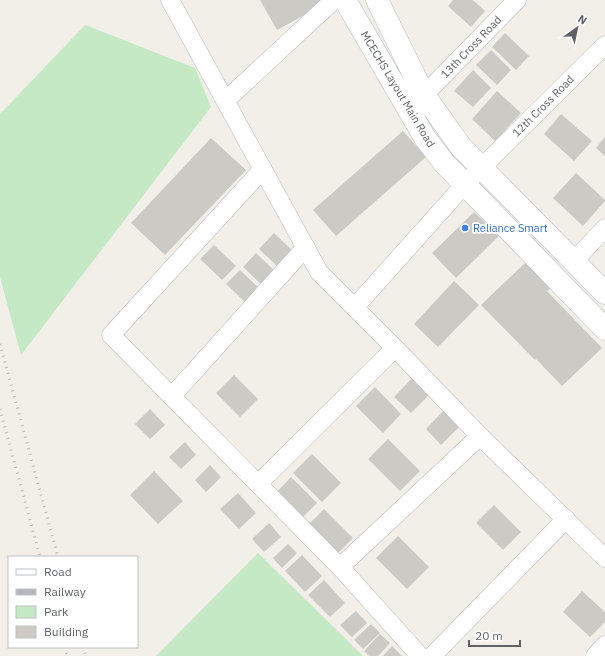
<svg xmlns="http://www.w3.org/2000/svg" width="605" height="656" viewBox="0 0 605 656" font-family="'IBM Plex Sans',sans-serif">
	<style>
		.green { fill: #c5e8c5 }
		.building { fill: #cccac5 }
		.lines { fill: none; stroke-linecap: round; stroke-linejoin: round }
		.minor-casing { stroke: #b5b8bc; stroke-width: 19 }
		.secondary-casing { stroke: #b6babf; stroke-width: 23 }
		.minor { stroke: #fff; stroke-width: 18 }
		.secondary { stroke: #fff; stroke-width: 22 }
		.rail { stroke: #b6b7b8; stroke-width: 3; stroke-dasharray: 1 5; stroke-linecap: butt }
		.shop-dot { fill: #3f7fe0; stroke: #fff; stroke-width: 1.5 }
		.labels { text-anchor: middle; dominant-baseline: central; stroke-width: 3.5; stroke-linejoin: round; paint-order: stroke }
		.street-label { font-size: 11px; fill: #5f6368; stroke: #fff }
		.shop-label { font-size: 11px; fill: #366cbe; stroke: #fff; text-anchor: start }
	</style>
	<rect width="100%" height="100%" fill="#f1efe8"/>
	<path class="green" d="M 85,25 L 195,68 L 211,107 L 21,355 L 0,277 L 0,114 Z
		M 258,553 L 363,656 L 156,656 Z"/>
	<path class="building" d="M 260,0 L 332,0 L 277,30 Z
		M 453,0 L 473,0 L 485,11 L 471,27 L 448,6 Z
		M 505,33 L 529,56 L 516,70 L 492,47 Z
		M 491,50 L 511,70 L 497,85 L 476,65 Z
		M 473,70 L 491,88 L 473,107 L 454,91 Z
		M 497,91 L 521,113 L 495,141 L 472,119 Z
		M 561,114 L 592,141 L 574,161 L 544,134 Z
		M 403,131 L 426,157 L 336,236 L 313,210 Z
		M 605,137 L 605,156 L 596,148 Z
		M 211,138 L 246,170 L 165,255 L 131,223 Z
		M 576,173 L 605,200 L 605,201 L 583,226 L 553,198 Z
		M 474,212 L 499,236 L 456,278 L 432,253 Z
		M 274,233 L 295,253 L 279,268 L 259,249 Z
		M 214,245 L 236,266 L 222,280 L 200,259 Z
		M 256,253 L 275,271 L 262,285 L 243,267 Z
		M 526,262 L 551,288 L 547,291 L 602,348 L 562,386 L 536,359 L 535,360 L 481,305 Z
		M 240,270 L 259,288 L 245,302 L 226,284 Z
		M 454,281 L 479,305 L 438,347 L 414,324 Z
		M 234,375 L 258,399 L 240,417 L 216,393 Z
		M 415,375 L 432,392 L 411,413 L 394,397 Z
		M 375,387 L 401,414 L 383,433 L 356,406 Z
		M 446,408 L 462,424 L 441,445 L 426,429 Z
		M 150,409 L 165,425 L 150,439 L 135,424 Z
		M 388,439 L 420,471 L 400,491 L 368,459 Z
		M 185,442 L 196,455 L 181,469 L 169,457 Z
		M 312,454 L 341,483 L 322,502 L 293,473 Z
		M 210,465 L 221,477 L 206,492 L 195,480 Z
		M 154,471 L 183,501 L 158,524 L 130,495 Z
		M 291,477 L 317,503 L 299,521 L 273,496 Z
		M 238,493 L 256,513 L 239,529 L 220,509 Z
		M 494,505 L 521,532 L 503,550 L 476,523 Z
		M 324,509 L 353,538 L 334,557 L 305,528 Z
		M 269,523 L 281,537 L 264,552 L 252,539 Z
		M 398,536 L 429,567 L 407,589 L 376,558 Z
		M 288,544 L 297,553 L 282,568 L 273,558 Z
		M 302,555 L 322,576 L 305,592 L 285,571 Z
		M 324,580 L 345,603 L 330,617 L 308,595 Z
		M 582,591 L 605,612 L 605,622 L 590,637 L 563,612 Z
		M 356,611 L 367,623 L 352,637 L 340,625 Z
		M 371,624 L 380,633 L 363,649 L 354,640 Z
		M 380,634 L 390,643 L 378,656 L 369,656 L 364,651 Z
		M 392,646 L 402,656 L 383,656 Z"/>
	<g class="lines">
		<g class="minor-casing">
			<path id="minor" d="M 170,0 L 319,272 L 395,348 L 480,436 L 605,558
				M 424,95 L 517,0
				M 225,101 L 334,0
				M 263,169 L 111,335 L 340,567 L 420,656
				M 574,261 L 605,228
				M 355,307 L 465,184 L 605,45
				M 172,396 L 306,247
				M 258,484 L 395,348
				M 340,567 L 480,436
				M 432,656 L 566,519
				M 595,656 L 605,645"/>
		</g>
		<g class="secondary-casing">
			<path id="secondary" d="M 345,0 L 425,138 L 445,164 L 605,329
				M 377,0 L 424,95 L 461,147 L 605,293"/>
		</g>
		<use href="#minor" class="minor"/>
		<use href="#secondary" class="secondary"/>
		<path class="rail" d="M 0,344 L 58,557
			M 0,409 L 40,557
			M 65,647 L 67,656
			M 83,647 L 86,656"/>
	</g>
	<circle class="shop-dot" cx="465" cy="228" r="4"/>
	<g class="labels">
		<g class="street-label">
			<text transform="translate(471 47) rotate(-46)">13th Cross Road</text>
			<text transform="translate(398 89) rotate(59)">MCECHS Layout Main Road</text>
			<text transform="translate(543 106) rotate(-45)">12th Cross Road</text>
		</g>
		<g class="shop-label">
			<text x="473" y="228">Reliance Smart</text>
		</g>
	</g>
	<rect x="8" y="556" width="130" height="92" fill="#ffffff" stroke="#bfc1c3"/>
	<rect x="16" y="569" width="20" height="6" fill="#ffffff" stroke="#bfc1c3"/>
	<text x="44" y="576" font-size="12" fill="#5f6368">Road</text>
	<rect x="16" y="589" width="20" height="6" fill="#b6b7b8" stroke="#bfc1c3"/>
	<text x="44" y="596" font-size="12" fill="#5f6368">Railway</text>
	<rect x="16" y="606" width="20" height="12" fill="#c5e8c5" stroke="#bfc1c3"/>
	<text x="44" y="616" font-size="12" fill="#5f6368">Park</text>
	<rect x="16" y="626" width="20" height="12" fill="#cccac5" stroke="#bfc1c3"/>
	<text x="44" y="636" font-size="12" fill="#5f6368">Building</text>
	<g transform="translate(577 28) rotate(33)" stroke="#ffffff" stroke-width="3" paint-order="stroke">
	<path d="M0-3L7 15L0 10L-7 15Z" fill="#5f6368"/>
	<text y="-6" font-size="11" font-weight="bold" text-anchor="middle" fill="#5f6368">N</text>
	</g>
	<path d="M469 640v6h51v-6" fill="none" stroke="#5f6368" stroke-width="2"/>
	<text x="475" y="640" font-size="12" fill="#5f6368" stroke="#ffffff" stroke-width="3" paint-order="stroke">20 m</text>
</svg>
